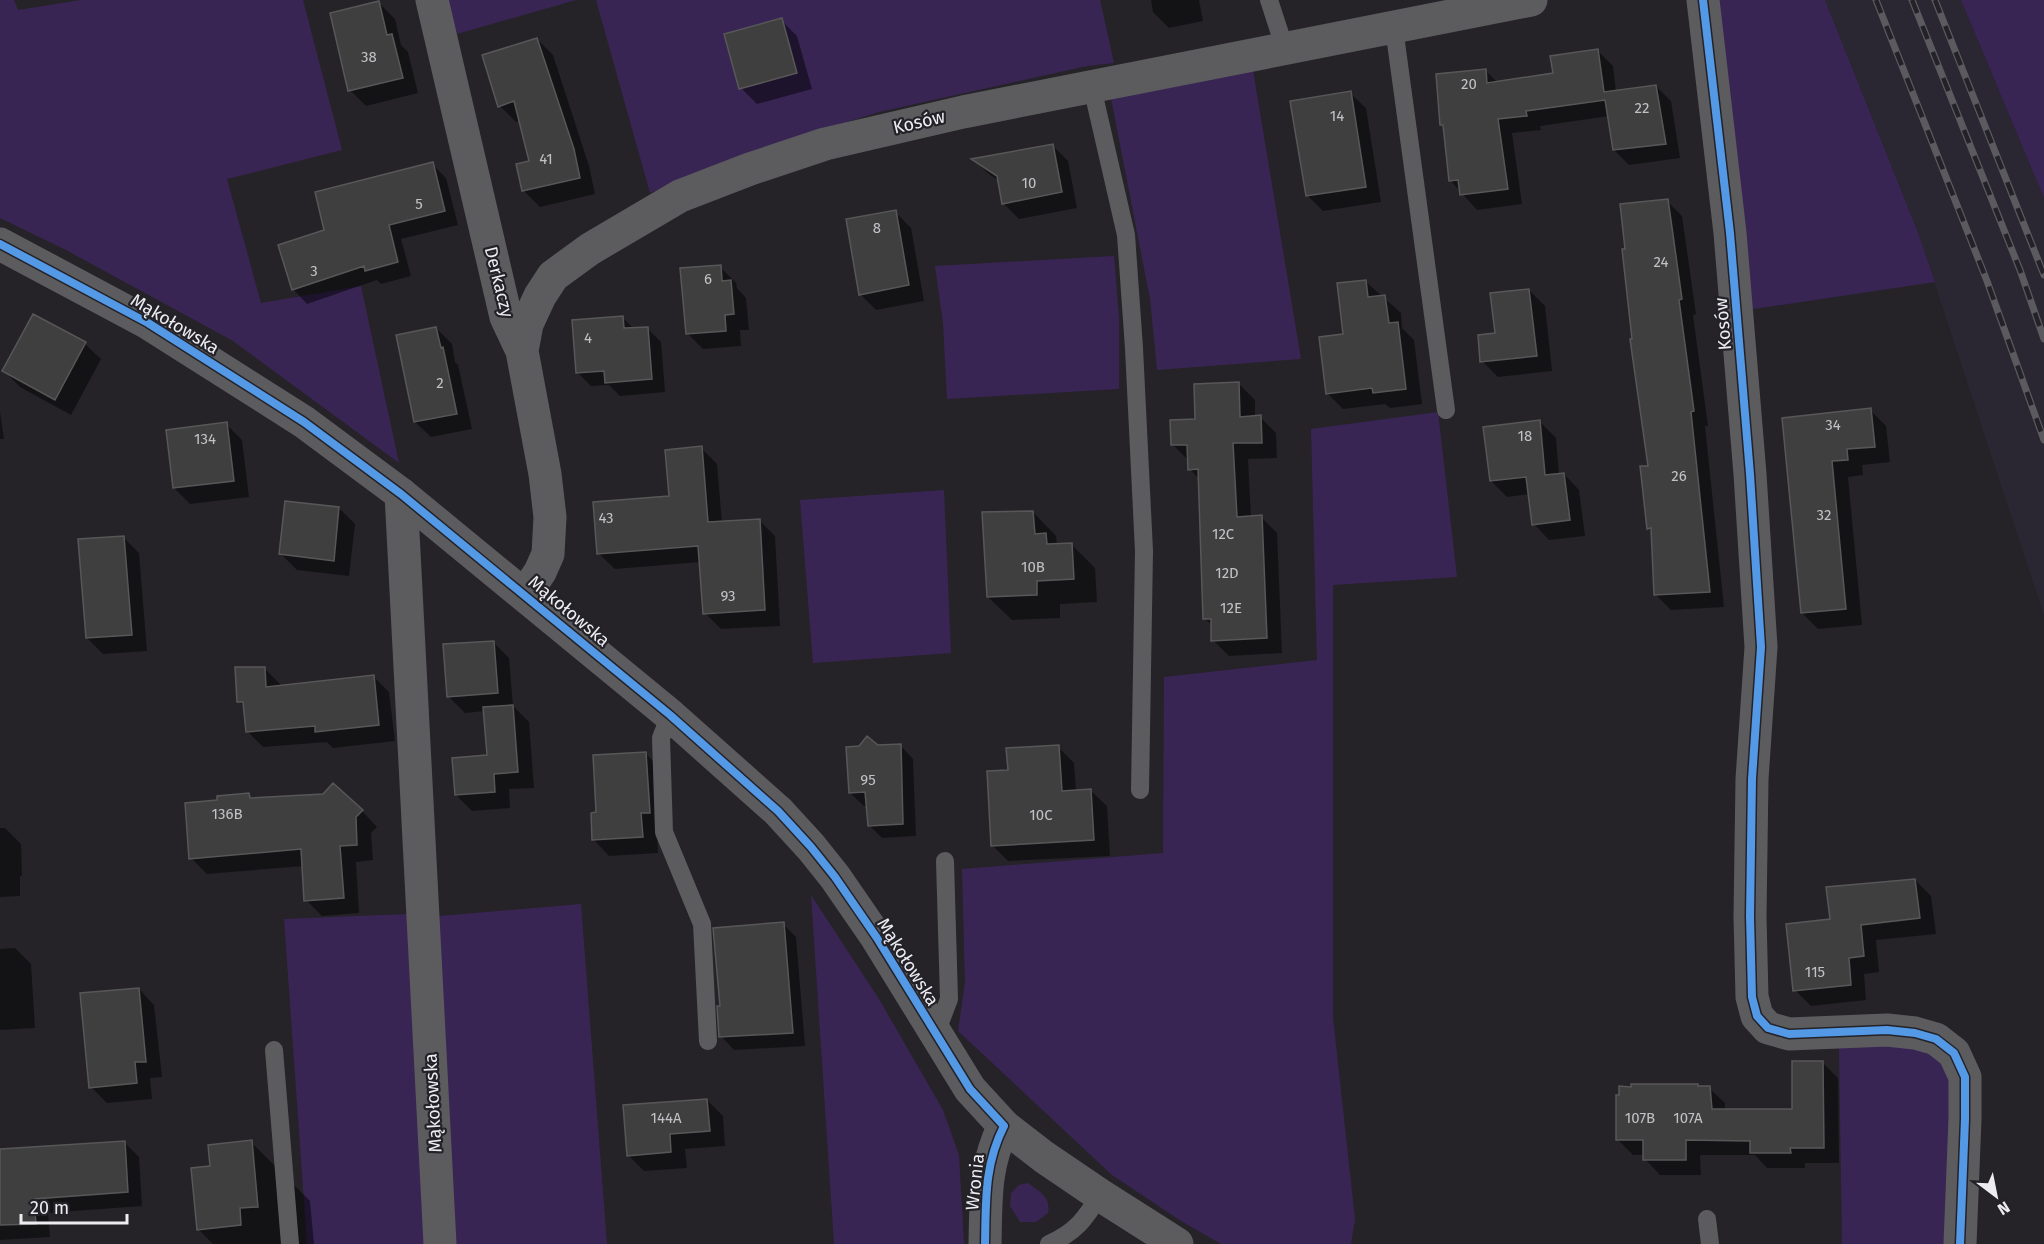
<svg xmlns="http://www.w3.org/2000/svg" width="2044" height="1244" viewBox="0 0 2044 1244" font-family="'Fira Sans',sans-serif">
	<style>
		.built { fill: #2a2632 }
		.green { fill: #392554 }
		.shadow { fill: #0007 }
		.building { fill: #403f40; stroke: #585758; stroke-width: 1.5 }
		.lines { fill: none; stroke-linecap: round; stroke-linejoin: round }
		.service { stroke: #5c5c5e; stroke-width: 18 }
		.minor { stroke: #5c5c5e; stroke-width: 33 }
		.tertiary { stroke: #5c5c5e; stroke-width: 33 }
		.rail-casing { stroke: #5b5a5e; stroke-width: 7 }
		.rail { stroke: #242229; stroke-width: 4.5; stroke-dasharray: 14; stroke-linecap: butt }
		.cycleway-casing { stroke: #242229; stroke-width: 11 }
		.cycleway { stroke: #5399e6; stroke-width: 8 }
		.labels { text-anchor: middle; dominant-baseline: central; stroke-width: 4.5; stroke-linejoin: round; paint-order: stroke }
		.number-label { font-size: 15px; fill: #c2c1c5 }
		.street-label { font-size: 18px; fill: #edecf1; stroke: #242229 }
	</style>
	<rect width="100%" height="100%" fill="#252328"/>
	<path class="built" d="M 1825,0 L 1961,0 L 2044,198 L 2044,616 L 1917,230 Z"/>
	<path class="green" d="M 0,0 L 14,0 L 18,10 L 81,0 L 303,0 L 342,150 L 227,179 L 261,303 L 361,286 L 399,463 L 233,341 L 66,250 L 0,218 Z
		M 448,0 L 576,0 L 457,34 Z
		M 596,0 L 1100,0 L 1114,63 L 1087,66 L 879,112 L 777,144 L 650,193 Z
		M 1714,0 L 1825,0 L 1917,230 L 1935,282 L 1747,310 Z
		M 1961,0 L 2044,0 L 2044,198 L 1966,12 Z
		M 1253,70 L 1301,359 L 1157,370 L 1150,299 L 1111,98 Z
		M 1114,256 L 1119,317 L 1119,389 L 947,399 L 943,323 L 935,266 Z
		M 1438,412 L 1457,577 L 1333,585 L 1333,1018 L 1355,1219 L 1351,1244 L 1221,1244 L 1181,1221 L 1112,1175 L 958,1031 L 965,983 L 962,869 L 1163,853 L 1164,677 L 1317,660 L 1311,429 Z
		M 944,490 L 951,653 L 813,663 L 800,500 Z
		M 811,895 L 879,999 L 943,1110 L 959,1155 L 964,1244 L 834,1244 Z
		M 581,904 L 607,1244 L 452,1244 L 439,916 Z
		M 408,914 L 429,1244 L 307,1244 L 284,919 Z
		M 1913,1042 L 1950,1066 L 1949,1244 L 1842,1244 L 1839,1047 Z
		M 1028,1183 C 1040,1192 1051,1197 1048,1213 L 1036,1222 L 1020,1222 L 1010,1206 L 1011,1193 L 1019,1185 Z"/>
	<path class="shadow" d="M 1151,0 L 1199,0 L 1203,21 L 1169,28 L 1153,12 Z
		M 379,3 L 395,19 L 401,45 L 408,52 L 418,93 L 366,106 L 350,90 Z
		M 781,20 L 797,36 L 812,89 L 757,104 L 741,88 Z
		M 537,39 L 553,55 L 589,166 L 595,194 L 540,207 L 524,191 L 531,162 L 521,120 L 516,122 L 500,106 Z
		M 1598,51 L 1613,66 L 1616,92 L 1656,86 L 1671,101 L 1680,158 L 1629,165 L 1614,150 L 1609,116 L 1540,126 L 1541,130 L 1512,133 L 1522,204 L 1477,210 L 1450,180 L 1444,128 L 1441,125 L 1485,70 L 1497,82 L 1554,74 Z
		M 1350,93 L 1366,108 L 1381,202 L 1323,211 L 1307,195 Z
		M 1052,145 L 1068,161 L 1077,208 L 1019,219 L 1003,203 L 999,181 L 989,174 L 974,160 Z
		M 432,164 L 446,178 L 458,225 L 401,239 L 411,276 L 381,284 L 377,280 L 307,304 L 294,290 L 279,246 L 326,231 Z
		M 1667,201 L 1682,216 L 1696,314 L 1693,315 L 1708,426 L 1705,426 L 1724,607 L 1671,610 L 1655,594 L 1652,532 L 1648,528 L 1649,467 L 1634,340 L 1627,250 Z
		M 895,212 L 911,228 L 924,301 L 876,310 L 860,294 Z
		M 720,267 L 736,283 L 737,288 L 746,298 L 749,330 L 740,330 L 741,346 L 703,349 L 687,333 Z
		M 1365,281 L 1401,313 L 1402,328 L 1414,340 L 1422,404 L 1390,408 L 1385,404 L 1343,409 L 1327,393 L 1344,335 Z
		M 1529,290 L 1545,306 L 1552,371 L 1498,377 L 1482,361 Z
		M 622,317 L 634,329 L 647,328 L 661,342 L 665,392 L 620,396 L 609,385 L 591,386 L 577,372 Z
		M 436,328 L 452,344 L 455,362 L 458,365 L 472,429 L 431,437 L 415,422 Z
		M 85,344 L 101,359 L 71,415 L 20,387 L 4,371 Z
		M 1239,384 L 1255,400 L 1255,417 L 1260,417 L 1276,433 L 1277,458 L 1248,459 L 1251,517 L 1261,517 L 1277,533 L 1282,653 L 1229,656 L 1213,640 L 1213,626 L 1205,619 L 1199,479 L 1190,469 L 1189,461 L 1173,445 L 1197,420 Z
		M 1870,410 L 1886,426 L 1890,462 L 1862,465 L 1863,475 L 1848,477 L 1862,625 L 1818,629 L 1802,613 L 1783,419 Z
		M 0,412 L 4,439 L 0,439 Z
		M 1540,422 L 1556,438 L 1559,475 L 1564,474 L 1579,490 L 1585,536 L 1549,540 L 1534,524 L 1530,494 L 1507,497 L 1491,481 Z
		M 226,424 L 242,440 L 249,497 L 190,504 L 174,488 Z
		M 701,448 L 717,464 L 722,523 L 759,520 L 775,536 L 780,626 L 721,629 L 705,613 L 701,562 L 615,569 L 599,554 L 670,497 Z
		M 339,508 L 355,524 L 349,576 L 297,570 L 281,554 Z
		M 1033,512 L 1056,536 L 1057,545 L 1072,545 L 1095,568 L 1097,602 L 1060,604 L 1060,618 L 1012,620 L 988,597 Z
		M 123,537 L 139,553 L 147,651 L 103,654 L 87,638 Z
		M 493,642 L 509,658 L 513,706 L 529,722 L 534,788 L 509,789 L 510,808 L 472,811 L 456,795 L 489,756 L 485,711 L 465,713 L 449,697 Z
		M 264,668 L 280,684 L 280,687 L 373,676 L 389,692 L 395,741 L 333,748 L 327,742 L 263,747 L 247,731 L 245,708 L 239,701 Z
		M 900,745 L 913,759 L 916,836 L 882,838 L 869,825 L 868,806 L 864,806 L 850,793 L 877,746 Z
		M 1058,747 L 1074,763 L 1076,791 L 1091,791 L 1107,806 L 1110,856 L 1008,861 L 992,845 L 1009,771 Z
		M 646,754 L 662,770 L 657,828 L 658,853 L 609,856 L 594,840 L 598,813 Z
		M 249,795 L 253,800 L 362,811 L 377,827 L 371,833 L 373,860 L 356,862 L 359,913 L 322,916 L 306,900 L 304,866 L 207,874 L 191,858 L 218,802 Z
		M 0,828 L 5,828 L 21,844 L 22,876 L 20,876 L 20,896 L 0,897 Z
		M 1915,880 L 1931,896 L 1936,934 L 1876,940 L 1879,972 L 1864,974 L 1866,1000 L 1811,1006 L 1795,990 L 1831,921 Z
		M 783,924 L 796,937 L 805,1046 L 734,1050 L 721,1036 Z
		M 15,948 L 31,964 L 35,1028 L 0,1030 L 0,949 Z
		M 139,989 L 154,1005 L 162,1077 L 150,1078 L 152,1099 L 107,1103 L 91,1087 Z
		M 1823,1063 L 1838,1078 L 1839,1163 L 1805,1163 L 1805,1168 L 1767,1168 L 1755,1155 L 1700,1155 L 1701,1175 L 1660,1175 L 1645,1159 L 1645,1155 L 1633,1155 L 1618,1140 L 1699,1088 L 1709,1088 L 1725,1103 L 1725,1111 L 1793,1110 Z
		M 707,1100 L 723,1116 L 725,1146 L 685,1149 L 687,1168 L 644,1171 L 628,1155 Z
		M 124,1142 L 139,1157 L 142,1206 L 48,1213 L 50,1237 L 0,1240 L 0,1150 Z
		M 251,1142 L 310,1201 L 314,1244 L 213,1244 L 198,1229 L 211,1167 Z"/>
	<path class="building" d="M 379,1 L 387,35 L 392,34 L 403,78 L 348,91 L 330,13 Z
		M 782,18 L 797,73 L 739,89 L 724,34 Z
		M 537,38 L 574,149 L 580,178 L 522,191 L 516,164 L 529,161 L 514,101 L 498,107 L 482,55 Z
		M 1598,49 L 1604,92 L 1656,85 L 1666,144 L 1613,150 L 1605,100 L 1526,111 L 1527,116 L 1498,119 L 1508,189 L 1460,195 L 1458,180 L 1449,181 L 1443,125 L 1440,125 L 1436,74 L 1486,69 L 1487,83 L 1553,73 L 1550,56 Z
		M 1351,91 L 1366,187 L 1306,196 L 1290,101 Z
		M 1053,144 L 1062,192 L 1002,204 L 997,176 L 971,159 Z
		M 433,162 L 445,211 L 389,225 L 398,262 L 365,271 L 364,266 L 292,290 L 278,245 L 324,230 L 315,192 Z
		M 1668,199 L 1682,299 L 1679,300 L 1694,411 L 1691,412 L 1710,592 L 1654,595 L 1651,528 L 1647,529 L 1640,466 L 1648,466 L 1630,339 L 1632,339 L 1622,249 L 1625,249 L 1620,204 Z
		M 896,210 L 909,285 L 859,295 L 846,219 Z
		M 721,265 L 722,281 L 731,280 L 734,314 L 725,315 L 726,331 L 686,334 L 680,268 Z
		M 1366,280 L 1368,297 L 1385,295 L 1389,323 L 1398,322 L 1406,389 L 1373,393 L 1372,388 L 1326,394 L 1319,337 L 1343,334 L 1337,283 Z
		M 1529,289 L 1537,356 L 1480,362 L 1478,335 L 1495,333 L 1490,293 Z
		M 33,314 L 86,342 L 55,400 L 2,371 Z
		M 623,316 L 624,328 L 648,327 L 652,379 L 605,383 L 604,371 L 576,373 L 572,320 Z
		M 436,327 L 441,348 L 443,347 L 457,414 L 414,422 L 396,335 Z
		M 1239,382 L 1240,417 L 1261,415 L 1262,443 L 1233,443 L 1237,517 L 1262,515 L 1267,638 L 1211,641 L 1211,619 L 1203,619 L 1198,469 L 1188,470 L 1187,445 L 1171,445 L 1170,420 L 1195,419 L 1194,384 Z
		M 1871,408 L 1875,447 L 1847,449 L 1848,460 L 1832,461 L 1846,609 L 1801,613 L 1782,418 Z
		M 1540,420 L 1545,475 L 1564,473 L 1570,520 L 1532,525 L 1526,477 L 1490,481 L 1483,427 Z
		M 227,422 L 234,481 L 173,488 L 166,430 Z
		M 702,446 L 708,522 L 760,519 L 765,610 L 703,614 L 698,546 L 597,554 L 593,502 L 669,496 L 665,450 Z
		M 285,501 L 339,507 L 334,561 L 279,554 Z
		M 1033,511 L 1035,534 L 1046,533 L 1047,544 L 1072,543 L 1074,579 L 1037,581 L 1037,595 L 987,597 L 982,512 Z
		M 124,536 L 132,635 L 86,638 L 78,539 Z
		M 494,641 L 498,693 L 447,697 L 443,644 Z
		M 235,667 L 265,667 L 266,687 L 374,675 L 379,725 L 315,732 L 315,726 L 246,732 L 243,702 L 237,702 Z
		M 513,705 L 518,772 L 494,774 L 495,792 L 455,795 L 452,758 L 487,755 L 483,707 Z
		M 867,736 L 878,745 L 901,744 L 903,824 L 868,826 L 865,792 L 849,793 L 846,747 L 859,746 Z
		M 1059,745 L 1062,791 L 1091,789 L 1094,840 L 991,846 L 987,771 L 1008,770 L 1006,748 Z
		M 646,752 L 650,813 L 641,813 L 643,837 L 592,840 L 591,813 L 596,812 L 593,755 Z
		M 333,783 L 363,810 L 356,817 L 357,845 L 340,846 L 344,898 L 304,901 L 301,849 L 189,859 L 185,803 L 217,800 L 217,796 L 249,793 L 250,798 L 323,794 Z
		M 1915,879 L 1920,918 L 1861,925 L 1864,956 L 1849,958 L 1851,985 L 1793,991 L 1786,924 L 1830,919 L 1826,887 Z
		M 784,922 L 793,1033 L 719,1037 L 717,1006 L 720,1006 L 713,928 Z
		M 139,988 L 146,1062 L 135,1062 L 137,1083 L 89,1088 L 80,993 Z
		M 1792,1061 L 1823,1061 L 1824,1148 L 1790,1148 L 1791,1153 L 1750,1153 L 1750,1141 L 1686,1140 L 1686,1160 L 1643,1160 L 1643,1140 L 1616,1140 L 1616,1095 L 1619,1095 L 1619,1086 L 1631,1087 L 1631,1084 L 1698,1084 L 1698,1086 L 1710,1086 L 1712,1109 L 1792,1109 Z
		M 707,1099 L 710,1131 L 670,1134 L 671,1152 L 627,1156 L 623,1105 Z
		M 252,1140 L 258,1207 L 240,1208 L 241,1225 L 197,1230 L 191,1168 L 210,1166 L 208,1145 Z
		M 125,1141 L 128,1192 L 34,1199 L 36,1224 L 0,1225 L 0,1149 Z"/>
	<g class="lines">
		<path class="service" d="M 1269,0 L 1285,49
			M 1394,28 L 1446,410
			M 1092,87 L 1126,235 L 1134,348 L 1144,551 L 1140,790
			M 670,715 L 661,738 L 664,832 L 702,924 L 708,1041
			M 935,1036 L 949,999 L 945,861
			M 274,1050 L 290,1244
			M 1707,1219 L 1710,1244
			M 1049,1244 C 1076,1232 1085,1219 1100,1195"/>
		<path class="minor" d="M 432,0 L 506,317 L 522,351 L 545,474 L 550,517 L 548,554 L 540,572 L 525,594
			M 1703,0 L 1730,233 L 1750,474 L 1761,647 L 1752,779 L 1750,916 L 1752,997 L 1757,1016 L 1768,1028 L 1789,1034 L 1887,1030 L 1915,1033 L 1936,1039 L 1954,1053 L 1965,1077 L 1965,1119 L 1960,1244
			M 522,351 L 527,324 L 540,296 L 553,276 L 590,249 L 680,196 L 750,169 L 825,144 L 963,112 L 1531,0
			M 401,494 L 440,1244
			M 985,1244 C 986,1202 984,1165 1004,1126"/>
		<path class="tertiary" d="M 0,244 L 148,323 L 304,422 L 401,494 L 670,715 L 778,811 L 811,847 L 835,877 L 877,938 L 970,1089 L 1004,1126 L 1044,1157 L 1100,1195 L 1177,1244"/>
		<g class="rail-casing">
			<path id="rail" d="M 1876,0 L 1987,281 L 2044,440
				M 1912,0 L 2020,270 L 2044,339
				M 1935,0 L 2044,275"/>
		</g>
		<use href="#rail" class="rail"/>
		<g class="cycleway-casing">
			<path id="cycleway" d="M 1703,0 L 1730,233 L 1750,474 L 1761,647 L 1752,779 L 1750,916 L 1752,997 L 1757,1016 L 1768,1028 L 1789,1034 L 1887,1030 L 1915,1033 L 1936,1039 L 1954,1053 L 1965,1077 L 1965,1119 L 1960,1244
				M 0,244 L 148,323 L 304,422 L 401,494 L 670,715 L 778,811 L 811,847 L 835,877 L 877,938 L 970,1089 L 1004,1126 C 984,1165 986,1202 985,1244"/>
		</g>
		<use href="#cycleway" class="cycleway"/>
	</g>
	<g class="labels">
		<g class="number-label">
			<text x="369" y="57">38</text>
			<text x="1469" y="84">20</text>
			<text x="1642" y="108">22</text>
			<text x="1337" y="116">14</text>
			<text x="546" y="159">41</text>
			<text x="1029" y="183">10</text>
			<text x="419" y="204">5</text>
			<text x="877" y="228">8</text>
			<text x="1661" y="262">24</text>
			<text x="314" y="271">3</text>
			<text x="708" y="279">6</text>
			<text x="588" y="338">4</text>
			<text x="440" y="383">2</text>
			<text x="1833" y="425">34</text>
			<text x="1525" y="436">18</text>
			<text x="205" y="439">134</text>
			<text x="1679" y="476">26</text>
			<text x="1824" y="515">32</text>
			<text x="606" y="518">43</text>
			<text x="1223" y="534">12C</text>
			<text x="1033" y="567">10B</text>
			<text x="1227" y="573">12D</text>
			<text x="728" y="596">93</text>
			<text x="1231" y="608">12E</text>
			<text x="868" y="780">95</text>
			<text x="227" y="814">136B</text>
			<text x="1041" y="815">10C</text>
			<text x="1815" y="972">115</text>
			<text x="666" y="1118">144A</text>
			<text x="1640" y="1118">107B</text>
			<text x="1688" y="1118">107A</text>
		</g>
		<g class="street-label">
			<text transform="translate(919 122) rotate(-13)">Kosów</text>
			<text transform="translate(499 282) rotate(76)">Derkaczy</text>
			<text transform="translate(175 324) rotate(31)">Mąkołowska</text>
			<text transform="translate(1723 324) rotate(-95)">Kosów</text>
			<text transform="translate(569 611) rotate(40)">Mąkołowska</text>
			<text transform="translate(908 962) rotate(58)">Mąkołowska</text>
			<text transform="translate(433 1103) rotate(-93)">Mąkołowska</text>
			<text transform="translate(975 1182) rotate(-84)">Wronia</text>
		</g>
	</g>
	<g transform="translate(1996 1196) rotate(148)" stroke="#242229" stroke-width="4.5" paint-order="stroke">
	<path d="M0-4.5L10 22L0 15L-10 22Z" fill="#edecf1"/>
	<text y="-9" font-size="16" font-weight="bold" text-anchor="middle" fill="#edecf1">N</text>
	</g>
	<path d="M21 1214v9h106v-9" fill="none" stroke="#edecf1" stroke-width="3"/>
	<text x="30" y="1214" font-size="18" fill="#edecf1" stroke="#242229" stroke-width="4.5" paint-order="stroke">20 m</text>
</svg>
